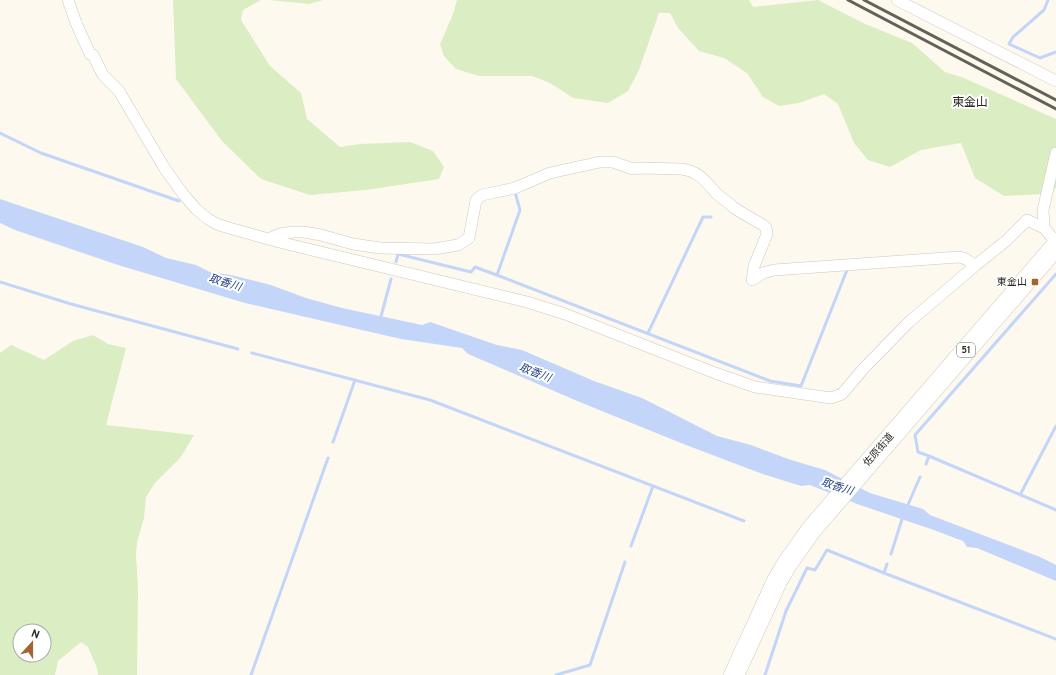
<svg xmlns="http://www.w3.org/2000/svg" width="1056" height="675" viewBox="0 0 1056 675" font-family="Overpass,'Noto Sans JP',sans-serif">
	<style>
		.green { fill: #dbedc2; fill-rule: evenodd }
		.water { fill: #c3d6f9 }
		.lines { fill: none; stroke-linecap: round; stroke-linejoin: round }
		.stream { stroke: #c3d6f9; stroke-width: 3 }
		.street-casing { stroke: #cdc8be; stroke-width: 12 }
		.highway-casing { stroke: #cdc8be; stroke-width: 21 }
		.street { stroke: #fff; stroke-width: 11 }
		.highway { stroke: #fff; stroke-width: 20 }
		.rail { stroke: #64615b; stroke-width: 3 }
		.poi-dot { fill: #a4642d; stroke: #fff; stroke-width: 1.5 }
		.labels { text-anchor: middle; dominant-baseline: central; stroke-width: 4; stroke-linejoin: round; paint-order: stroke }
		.shield { fill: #fff; stroke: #6b6966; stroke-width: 1 }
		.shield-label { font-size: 9px; font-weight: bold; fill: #2b2925 }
		.poi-label { font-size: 10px; fill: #2b2925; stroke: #fff; text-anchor: end }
		.street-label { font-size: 10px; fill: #2b2925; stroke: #fff }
		.water-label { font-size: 11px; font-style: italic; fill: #254486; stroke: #fff }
		.quarter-label { font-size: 12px; fill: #2b2925; stroke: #fff }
	</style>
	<rect width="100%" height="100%" fill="#fef9ee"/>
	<path class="green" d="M 173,0 L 261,0 L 243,10 L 241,20 L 270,66 L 301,93 L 307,119 L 340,147 L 360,144 L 410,142 L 433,151 L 444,167 L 439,179 L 366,190 L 310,195 L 261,179 L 222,141 L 176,79 Z
		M 270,0 L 323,0 L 309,4 Z
		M 457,0 L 749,0 L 753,7 L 818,0 L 865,24 L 912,43 L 945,72 L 964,78 L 1056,119 L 1056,188 L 1043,194 L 1004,196 L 975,178 L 961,143 L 921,150 L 890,167 L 868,160 L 854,143 L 838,104 L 824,94 L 799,103 L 779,106 L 763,97 L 747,73 L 724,58 L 699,51 L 678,28 L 670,13 L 659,13 L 639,70 L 628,91 L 608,103 L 573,98 L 550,83 L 532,76 L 479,76 L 456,69 L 444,56 L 440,44 L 453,14 Z
		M 93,335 L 108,344 L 126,348 L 106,425 L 194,435 L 184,452 L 179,459 L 155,483 L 146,497 L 144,518 L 137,542 L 136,554 L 138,590 L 137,675 L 98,675 L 97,668 L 88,647 L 81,642 L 58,661 L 55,675 L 0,675 L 0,353 L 11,345 L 44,360 L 73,341 ZM 20,631 L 44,631 L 44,655 L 20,655 Z"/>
	<path class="water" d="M 0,199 L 143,247 L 166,258 L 196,265 L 210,272 L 231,275 L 271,285 L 306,298 L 342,308 L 422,325 L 430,322 L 497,345 L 522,350 L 594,381 L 642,398 L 717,436 L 751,445 L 791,460 L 825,470 L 870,493 L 923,509 L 930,515 L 1040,557 L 1056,565 L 1056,581 L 977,548 L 967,547 L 963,541 L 931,529 L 857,504 L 810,485 L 801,486 L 760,473 L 686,445 L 582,403 L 489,363 L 468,354 L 462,348 L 401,339 L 245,303 L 118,265 L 15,230 L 0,223 Z"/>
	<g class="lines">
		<path class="stream" d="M 1048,0 L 1044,10 L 1013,37 L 1009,44 L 1040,58 L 1056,52
			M 0,133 L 41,153 L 179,201
			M 396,262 L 398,254 L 471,272 L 475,267 L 502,277 L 770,381 L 801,386 L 847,270
			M 497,275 L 520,210 L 515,192
			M 0,282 L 71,304 L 238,349
			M 380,320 L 391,279
			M 648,333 L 703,217 L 711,217
			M 252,353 L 430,400 L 744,521
			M 333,442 L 355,380
			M 929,456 L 1056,510
			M 926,464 L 929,456 L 918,452 L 915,435 L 1056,274
			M 1020,495 L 1056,426
			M 907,507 L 920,477
			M 631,546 L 653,486
			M 891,554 L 903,516
			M 884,573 L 1056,639
			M 251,675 L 328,458
			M 556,675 L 590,665 L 625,562
			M 765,675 L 786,611 L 807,568 L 815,570 L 827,550 L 884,573 L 887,564"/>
		<g class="street-casing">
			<path id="street" d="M 68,0 L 76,23 L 90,54 L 93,55 L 103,75 L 119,91 L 165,169 L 183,194 L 196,209 L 208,219 L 217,224 L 229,228 L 279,242 L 527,302 L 565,314 L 715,373 L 755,387 L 831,398 L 842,394 L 864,368 L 909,322 L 976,265 L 1007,240 L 1027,220 L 1044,228 L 1056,242
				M 897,0 L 1056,81
				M 1044,228 L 1043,210 L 1056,153
				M 271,240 L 273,237 L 280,234 L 293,232 L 304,232 L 321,235 L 353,244 L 380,248 L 434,249 L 458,245 L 469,238 L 476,200 L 482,195 L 515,188 L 550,173 L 600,162 L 613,162 L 633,169 L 641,168 L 681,169 C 699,171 705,181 716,193 C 721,198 728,202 733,207 C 743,214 753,219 763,225 L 766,228 L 767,234 L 754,266 L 752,280 L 763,273 L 774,270 L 959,257 C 966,258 970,261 974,266"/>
		</g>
		<g class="highway-casing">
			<path id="highway" d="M 734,675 L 777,581 L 787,564 L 811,530 L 1056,246"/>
		</g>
		<use href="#street" class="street"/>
		<use href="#highway" class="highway"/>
		<path class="rail" d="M 848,0 L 1056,109
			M 864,0 L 1056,100"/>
	</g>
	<rect class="poi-dot" x="1031" y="278" width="8" height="8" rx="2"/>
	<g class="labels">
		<rect class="shield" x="957" y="343" width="18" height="14" rx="3"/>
		<g class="shield-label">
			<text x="966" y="350">51</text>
		</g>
		<g class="poi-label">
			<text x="1027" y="282">東金山</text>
		</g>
		<g class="street-label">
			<text transform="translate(879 450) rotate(-49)">佐原街道</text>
		</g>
		<g class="water-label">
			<text transform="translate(225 283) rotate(17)">取香川</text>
			<text transform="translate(535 373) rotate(21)">取香川</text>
			<text transform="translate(837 487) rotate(18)">取香川</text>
		</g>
		<g class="quarter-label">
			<text x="970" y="103">東金山</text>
		</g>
	</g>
	<g transform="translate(32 643) rotate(21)"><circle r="19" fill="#ffffff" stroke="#aaa9a8"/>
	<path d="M0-3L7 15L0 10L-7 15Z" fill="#a4642d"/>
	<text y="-6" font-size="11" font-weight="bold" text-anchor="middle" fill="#2b2925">N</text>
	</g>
</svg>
